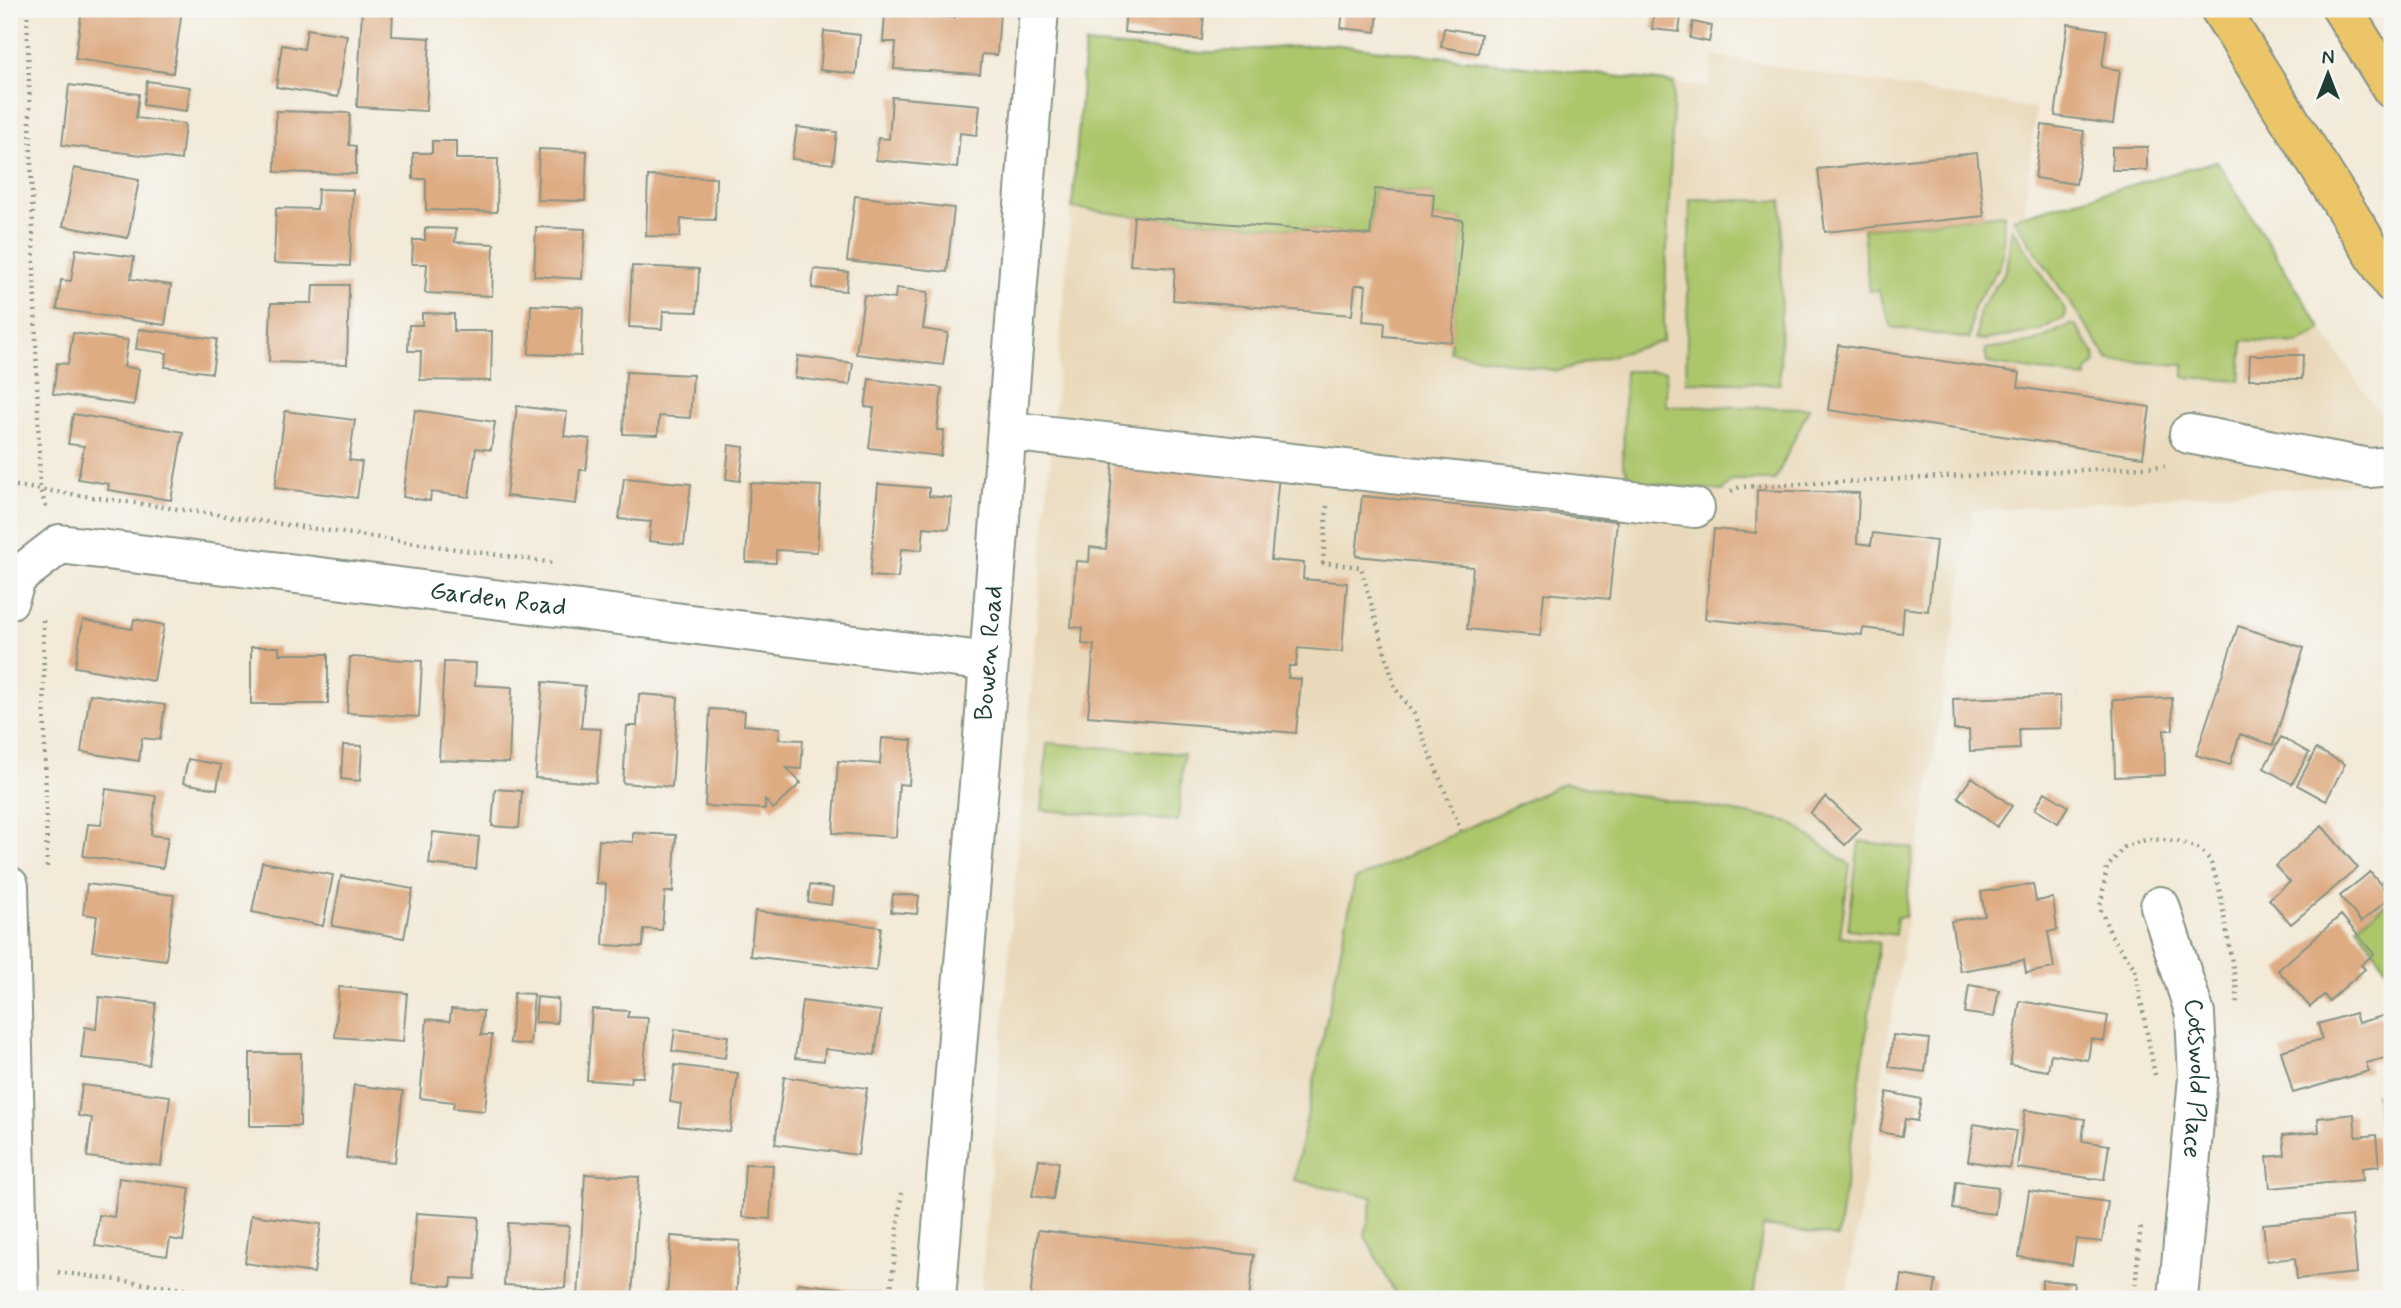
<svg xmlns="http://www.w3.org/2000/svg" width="2401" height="1308" viewBox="0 0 2401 1308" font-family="Mynerve,sans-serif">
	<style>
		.built { fill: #e9d9ba }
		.green { fill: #acc66b; stroke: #668250; stroke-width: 2 }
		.building { fill: #deac83 }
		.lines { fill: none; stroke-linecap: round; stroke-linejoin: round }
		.minor-casing { stroke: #899486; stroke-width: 42 }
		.highway-casing { stroke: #899486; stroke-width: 42 }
		.path { stroke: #899486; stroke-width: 4.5; stroke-dasharray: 2 5; stroke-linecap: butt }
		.minor { stroke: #fff; stroke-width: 38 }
		.highway { stroke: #ecc569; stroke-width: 38 }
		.labels { text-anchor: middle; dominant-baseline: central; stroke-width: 6; stroke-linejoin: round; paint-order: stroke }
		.street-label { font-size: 26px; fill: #1f3d34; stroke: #f6f6f2 }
	</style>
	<rect width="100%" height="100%" fill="#f6f6f2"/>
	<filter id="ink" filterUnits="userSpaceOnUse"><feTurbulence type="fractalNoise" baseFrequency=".0143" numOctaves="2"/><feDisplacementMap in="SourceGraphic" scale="14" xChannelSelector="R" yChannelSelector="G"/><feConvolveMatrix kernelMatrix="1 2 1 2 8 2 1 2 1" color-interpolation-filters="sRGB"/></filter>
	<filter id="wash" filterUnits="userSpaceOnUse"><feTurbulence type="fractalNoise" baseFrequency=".00686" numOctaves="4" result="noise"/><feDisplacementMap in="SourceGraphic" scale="28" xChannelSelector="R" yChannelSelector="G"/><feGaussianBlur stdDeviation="1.57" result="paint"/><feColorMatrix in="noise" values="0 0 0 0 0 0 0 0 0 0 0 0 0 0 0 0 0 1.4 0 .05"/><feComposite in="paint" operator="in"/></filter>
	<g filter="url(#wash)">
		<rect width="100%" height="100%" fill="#f3ead8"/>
		<path class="built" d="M 1085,44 L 1201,53 L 1330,44 L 1709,87 L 1713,56 L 2036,109 L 2024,215 L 2217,161 L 2322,329 L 2392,433 L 2392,481 L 1973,511 L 1846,1299 L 980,1299 Z"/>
		<path class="green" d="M 1085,44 L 1201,53 L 1330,44 L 1674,83 L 1663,341 L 1558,371 L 1450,352 L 1463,220 L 1432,217 L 1433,194 L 1375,189 L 1370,235 L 1134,216 L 1072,208 Z
			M 2217,161 L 2322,329 L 2298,344 L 2243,340 L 2240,381 L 2184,377 L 2184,365 L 2109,360 L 2013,218 Z
			M 1690,199 L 1782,201 L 1780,384 L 1686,382 Z
			M 2004,214 L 2003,251 L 1999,267 L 1973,307 L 1969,339 L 1892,327 L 1878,290 L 1869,291 L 1863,229 Z
			M 2012,228 L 2065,310 L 2064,318 L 2038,331 L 1984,340 L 1976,339 L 1980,309 L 2006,270 Z
			M 2070,325 L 2075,325 L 2095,355 L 2096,363 L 2087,371 L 2086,378 L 1987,363 L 1985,349 L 2034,342 Z
			M 1625,371 L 1666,371 L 1666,406 L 1809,408 L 1775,480 L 1732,480 L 1722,491 L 1632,482 L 1623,464 Z
			M 1047,743 L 1184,754 L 1178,821 L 1042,810 Z
			M 1564,783 L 1788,821 L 1850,865 L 1840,936 L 1879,942 L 1838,1237 L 1763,1226 L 1753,1299 L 1398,1299 L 1365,1236 L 1373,1197 L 1294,1180 L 1355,880 Z
			M 1859,841 L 1913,848 L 1905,917 L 1897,917 L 1895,935 L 1848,929 Z
			M 2392,900 L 2392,968 L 2388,971 L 2357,926 Z
			M 2392,1091 L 2392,1148 L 2385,1150 L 2375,1094 Z"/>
		<g id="blocks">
			<path class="building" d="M 82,9 L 182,10 L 173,73 L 75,59 Z
				M 362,9 L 393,9 L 392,36 L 430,38 L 426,111 L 357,107 Z
				M 956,9 L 1000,12 L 997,55 L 982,54 L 980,74 L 894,69 L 896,42 L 883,42 L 885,13 L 955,18 Z
				M 1126,9 L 1220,9 L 1220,14 L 1204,13 L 1202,40 L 1124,32 Z
				M 1305,9 L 1328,9 L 1327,16 L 1304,14 Z
				M 1343,9 L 1378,9 L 1376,32 L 1341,28 Z
				M 1654,9 L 1682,9 L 1679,32 L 1652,29 Z
				M 1693,22 L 1712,26 L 1709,42 L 1690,38 Z
				M 2068,24 L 2107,30 L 2102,67 L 2120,70 L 2113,124 L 2055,116 Z
				M 1444,28 L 1481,34 L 1478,53 L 1441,47 Z
				M 307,29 L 347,35 L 338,97 L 276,87 L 282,45 L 304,49 Z
				M 824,31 L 860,35 L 856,74 L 820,70 Z
				M 147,81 L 190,87 L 187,111 L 143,105 Z
				M 69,85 L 139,94 L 136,118 L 185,124 L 181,160 L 62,145 Z
				M 892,97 L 980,105 L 977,135 L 960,133 L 957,168 L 876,160 L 878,138 L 889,139 Z
				M 276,111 L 350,113 L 349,145 L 356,146 L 356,174 L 275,172 Z
				M 2042,125 L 2084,131 L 2076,184 L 2035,178 Z
				M 797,127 L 837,132 L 833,164 L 792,159 Z
				M 432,141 L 456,141 L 456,159 L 498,159 L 497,212 L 426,210 L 426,179 L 413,179 L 413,153 L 432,153 Z
				M 2112,147 L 2147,147 L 2147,170 L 2112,170 Z
				M 539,149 L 587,151 L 585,201 L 537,200 Z
				M 1977,153 L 1984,216 L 1825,232 L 1818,169 Z
				M 74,168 L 139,180 L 128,238 L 63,226 Z
				M 648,176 L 716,178 L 715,220 L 681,219 L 680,237 L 646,236 Z
				M 318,189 L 353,190 L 350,266 L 274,263 L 276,208 L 317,209 Z
				M 1375,189 L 1434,194 L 1432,217 L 1463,220 L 1452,342 L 1384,336 L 1385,323 L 1363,321 L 1366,285 L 1355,285 L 1352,315 L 1173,300 L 1175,268 L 1130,265 L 1134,216 L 1370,235 Z
				M 855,196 L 954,208 L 947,272 L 847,261 Z
				M 536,227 L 585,229 L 582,279 L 534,276 Z
				M 425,228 L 456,229 L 455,242 L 494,244 L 492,296 L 425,293 L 427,264 L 412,264 L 413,240 L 425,240 Z
				M 76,249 L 134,257 L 131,279 L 171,285 L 165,325 L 57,309 L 61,280 L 71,281 Z
				M 632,266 L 699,269 L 697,312 L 663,311 L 662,329 L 629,327 Z
				M 814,269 L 848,272 L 846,291 L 812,288 Z
				M 313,285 L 349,285 L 347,364 L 269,362 L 271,303 L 312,303 Z
				M 896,288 L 928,292 L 923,329 L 948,333 L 943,365 L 856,354 L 864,295 L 895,299 Z
				M 531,305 L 583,307 L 581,356 L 529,354 Z
				M 422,313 L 454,314 L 454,331 L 492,331 L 491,381 L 420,380 L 421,351 L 408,351 L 409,325 L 422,325 Z
				M 139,329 L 217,339 L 212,373 L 165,367 L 167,353 L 136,349 Z
				M 73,333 L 128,340 L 124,367 L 139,369 L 134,405 L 53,394 L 57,363 L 68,364 Z
				M 1838,345 L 2020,373 L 2018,387 L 2150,407 L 2143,457 L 1828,410 Z
				M 2250,355 L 2303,355 L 2302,379 L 2249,379 Z
				M 798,356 L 853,363 L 850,385 L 795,378 Z
				M 626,372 L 693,375 L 690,418 L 659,416 L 658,435 L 623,434 Z
				M 869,379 L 942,388 L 937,430 L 944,430 L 941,456 L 869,448 L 874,408 L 865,407 Z
				M 517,406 L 567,412 L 564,436 L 590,439 L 586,470 L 580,470 L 576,504 L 506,496 Z
				M 415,410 L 495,422 L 491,450 L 476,448 L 469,497 L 431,492 L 430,501 L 403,497 Z
				M 285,411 L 355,420 L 349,460 L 362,462 L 357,498 L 275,488 Z
				M 73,414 L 183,432 L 171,500 L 108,490 L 109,484 L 78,479 L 84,446 L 68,444 Z
				M 729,445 L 744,447 L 740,481 L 726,479 Z
				M 1113,462 L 1279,475 L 1271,560 L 1304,563 L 1303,579 L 1347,583 L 1342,652 L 1298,648 L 1296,666 L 1289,666 L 1288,678 L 1301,679 L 1296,733 L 1088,716 L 1094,645 L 1082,644 L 1083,628 L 1071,627 L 1076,561 L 1089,562 L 1090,547 L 1106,549 Z
				M 624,478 L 691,484 L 684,545 L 649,541 L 651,522 L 619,519 Z
				M 750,483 L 821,486 L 817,552 L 776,550 L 776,563 L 746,562 Z
				M 878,484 L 929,488 L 929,496 L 952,498 L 949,529 L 924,527 L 922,550 L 901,549 L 898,578 L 870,576 Z
				M 1757,490 L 1859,493 L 1857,543 L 1871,545 L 1873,533 L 1936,541 L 1928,611 L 1904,608 L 1902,633 L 1863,628 L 1862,635 L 1705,619 L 1714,529 L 1756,533 Z
				M 1362,496 L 1617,521 L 1609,599 L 1544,593 L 1540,636 L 1467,629 L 1473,567 L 1356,556 Z
				M 134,619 L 164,625 L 154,681 L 75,667 L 83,620 L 132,629 Z
				M 2238,626 L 2304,648 L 2273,745 L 2240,734 L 2230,765 L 2196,755 Z
				M 251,647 L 279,647 L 279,654 L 328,654 L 328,704 L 251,704 Z
				M 350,657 L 422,661 L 419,717 L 347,713 Z
				M 444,662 L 476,663 L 475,685 L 512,687 L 509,763 L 439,760 Z
				M 543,682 L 585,686 L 581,728 L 601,729 L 596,783 L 535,778 Z
				M 90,694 L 165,705 L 160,740 L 142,738 L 139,761 L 81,752 Z
				M 639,694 L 678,697 L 672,787 L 623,783 L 627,726 L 637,726 Z
				M 2060,696 L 2061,728 L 2019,729 L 2020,749 L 1970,751 L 1969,730 L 1954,730 L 1953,699 Z
				M 2172,698 L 2173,730 L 2164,730 L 2165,775 L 2115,777 L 2113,700 Z
				M 710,709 L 745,711 L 744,725 L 780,728 L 779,739 L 803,740 L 801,769 L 787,768 L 801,783 L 773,809 L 765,800 L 765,809 L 705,806 Z
				M 2281,737 L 2309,753 L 2292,784 L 2264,768 Z
				M 882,738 L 912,740 L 909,785 L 899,784 L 896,837 L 833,833 L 838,761 L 880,764 Z
				M 343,745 L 362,746 L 360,781 L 341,779 Z
				M 2316,749 L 2345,764 L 2326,801 L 2297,785 Z
				M 188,759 L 221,765 L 217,789 L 183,783 Z
				M 1972,777 L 2012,806 L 1997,827 L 1958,797 Z
				M 106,789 L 156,796 L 151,835 L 168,837 L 163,868 L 83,856 L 88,824 L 101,825 Z
				M 495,789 L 522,791 L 519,828 L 492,826 Z
				M 2045,792 L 2068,806 L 2058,823 L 2035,809 Z
				M 1826,797 L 1861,829 L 1845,845 L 1810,813 Z
				M 2322,826 L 2358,868 L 2291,924 L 2269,899 L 2290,882 L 2275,866 Z
				M 433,832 L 479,837 L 476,869 L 429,864 Z
				M 633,833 L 676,835 L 673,892 L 665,892 L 662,930 L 644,929 L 643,947 L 603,945 L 606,884 L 596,883 L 599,840 L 633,842 Z
				M 262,862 L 333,875 L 323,926 L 252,912 Z
				M 2370,872 L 2391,897 L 2361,922 L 2340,896 Z
				M 2392,873 L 2392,893 L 2382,882 Z
				M 341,876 L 413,889 L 404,938 L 332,926 Z
				M 87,884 L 174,895 L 166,960 L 92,951 L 97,916 L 83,914 Z
				M 2033,884 L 2036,901 L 2053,898 L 2057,930 L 2048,932 L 2054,968 L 2026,973 L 2024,960 L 1960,971 L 1951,921 L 1985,916 L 1981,892 Z
				M 810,885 L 833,888 L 831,905 L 808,902 Z
				M 893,894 L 919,896 L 917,914 L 891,912 Z
				M 755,911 L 881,927 L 876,971 L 750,956 Z
				M 2341,915 L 2374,954 L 2361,965 L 2365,969 L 2329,1001 L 2324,995 L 2310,1007 L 2278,970 Z
				M 1969,985 L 1999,990 L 1994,1017 L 1965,1013 Z
				M 339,987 L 407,993 L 403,1042 L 335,1037 Z
				M 514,993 L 534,994 L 530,1045 L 510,1043 Z
				M 99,997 L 156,1003 L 149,1065 L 81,1058 L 85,1027 L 96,1029 Z
				M 537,997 L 558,999 L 557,1023 L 535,1022 Z
				M 802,1001 L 881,1011 L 875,1055 L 825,1049 L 824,1061 L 795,1058 Z
				M 2020,1001 L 2108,1016 L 2104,1041 L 2091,1039 L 2088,1060 L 2051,1054 L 2048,1071 L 2010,1065 Z
				M 451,1009 L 483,1011 L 481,1035 L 492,1035 L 485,1111 L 453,1108 L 454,1102 L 420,1098 L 427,1019 L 450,1021 Z
				M 592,1009 L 629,1011 L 627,1017 L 648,1018 L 643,1077 L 631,1077 L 630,1083 L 587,1080 Z
				M 2355,1013 L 2358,1023 L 2392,1013 L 2392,1041 L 2386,1043 L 2390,1057 L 2366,1063 L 2369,1071 L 2293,1093 L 2281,1051 L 2322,1039 L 2318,1024 Z
				M 675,1029 L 728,1036 L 725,1058 L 672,1051 Z
				M 1893,1035 L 1929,1039 L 1925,1072 L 1889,1067 Z
				M 250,1053 L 301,1053 L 300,1126 L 250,1126 Z
				M 675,1065 L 738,1073 L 730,1132 L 678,1126 L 681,1104 L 670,1102 Z
				M 784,1077 L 867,1088 L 858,1155 L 775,1144 Z
				M 82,1085 L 170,1096 L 161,1166 L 87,1157 L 92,1118 L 78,1116 Z
				M 354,1085 L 403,1091 L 395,1162 L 346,1158 Z
				M 1887,1092 L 1921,1099 L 1917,1121 L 1905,1119 L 1902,1136 L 1880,1132 Z
				M 2025,1110 L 2085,1119 L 2082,1141 L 2109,1145 L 2104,1180 L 2017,1168 Z
				M 2354,1114 L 2356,1137 L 2376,1135 L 2379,1166 L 2362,1168 L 2363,1180 L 2270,1188 L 2267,1157 L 2285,1155 L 2283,1135 L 2319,1132 L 2318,1118 Z
				M 1974,1124 L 2016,1131 L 2010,1168 L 1968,1161 Z
				M 1039,1159 L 1059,1162 L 1053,1199 L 1032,1196 Z
				M 745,1164 L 773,1165 L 770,1219 L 742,1217 Z
				M 585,1174 L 639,1177 L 632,1299 L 578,1299 Z
				M 119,1178 L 190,1188 L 183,1241 L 170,1239 L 167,1256 L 95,1246 L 99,1215 L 114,1217 Z
				M 1956,1182 L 1998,1187 L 1995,1214 L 1953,1209 Z
				M 2029,1191 L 2108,1202 L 2102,1242 L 2076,1239 L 2072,1265 L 2019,1257 Z
				M 416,1213 L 479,1217 L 475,1279 L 452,1278 L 451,1286 L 412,1283 Z
				M 251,1215 L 321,1224 L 314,1273 L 245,1263 Z
				M 2352,1216 L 2357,1273 L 2297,1279 L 2295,1258 L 2267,1261 L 2263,1224 Z
				M 508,1223 L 569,1226 L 565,1288 L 504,1285 Z
				M 1038,1230 L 1254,1255 L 1249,1299 L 1030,1299 Z
				M 671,1236 L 740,1241 L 736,1299 L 667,1299 Z
				M 1902,1275 L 1936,1281 L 1933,1299 L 1898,1299 Z
				M 2042,1280 L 2074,1283 L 2072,1299 L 2042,1296 Z
				M 798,1283 L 880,1293 L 879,1299 L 796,1299 Z"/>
		</g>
	</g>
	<g filter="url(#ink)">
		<use href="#blocks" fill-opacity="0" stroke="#899486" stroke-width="2"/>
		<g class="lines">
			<g class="minor-casing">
				<g id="minor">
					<path d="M 1007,431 L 1695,508"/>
					<path d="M 2189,434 L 2369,468 L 2392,466"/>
					<path id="s1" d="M 9,600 L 17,577 L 60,544 L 989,662"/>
					<path d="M 9,886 L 19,1299"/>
					<path id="s2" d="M 2160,906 L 2195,1014 L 2198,1077 L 2178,1299"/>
					<path id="s3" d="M 936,1299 L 986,701 L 1039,9"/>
				</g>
			</g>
			<g class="highway-casing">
				<path id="highway" d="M 2220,9 L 2392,283
					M 2342,9 L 2392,89"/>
			</g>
			<path class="path" d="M 27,9 L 40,489 L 47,510
				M 9,485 L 554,563
				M 1731,491 L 1740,487 L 2165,466
				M 1327,506 L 1323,563 L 1361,567 L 1395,688 L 1414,714 L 1461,831
				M 43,620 L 47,871
				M 2155,1075 L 2135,969 L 2111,935 L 2100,908 L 2107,868 L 2124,847 L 2148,839 L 2177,841 L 2200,849 L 2210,860 L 2219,887 L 2237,991 L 2237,1006
				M 58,1272 L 258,1299
				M 890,1299 L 902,1189
				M 2134,1299 L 2141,1223"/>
			<use href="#minor" class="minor"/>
			<use href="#highway" class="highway"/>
		</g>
	</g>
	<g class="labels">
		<g class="street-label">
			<text stroke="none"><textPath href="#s1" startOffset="520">Garden Road</textPath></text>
			<text stroke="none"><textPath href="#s3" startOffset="648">Bowen Road</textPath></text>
			<text stroke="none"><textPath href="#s2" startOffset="178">Cotswold Place</textPath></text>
		</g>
	</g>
	<rect width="2401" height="1308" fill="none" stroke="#f6f6f2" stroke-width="35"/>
	<g transform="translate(2328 74)" stroke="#f6f6f2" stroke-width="5" paint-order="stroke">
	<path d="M0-5L12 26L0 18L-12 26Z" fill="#1f3d34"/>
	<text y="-10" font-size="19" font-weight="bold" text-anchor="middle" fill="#1f3d34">N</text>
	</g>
</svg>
